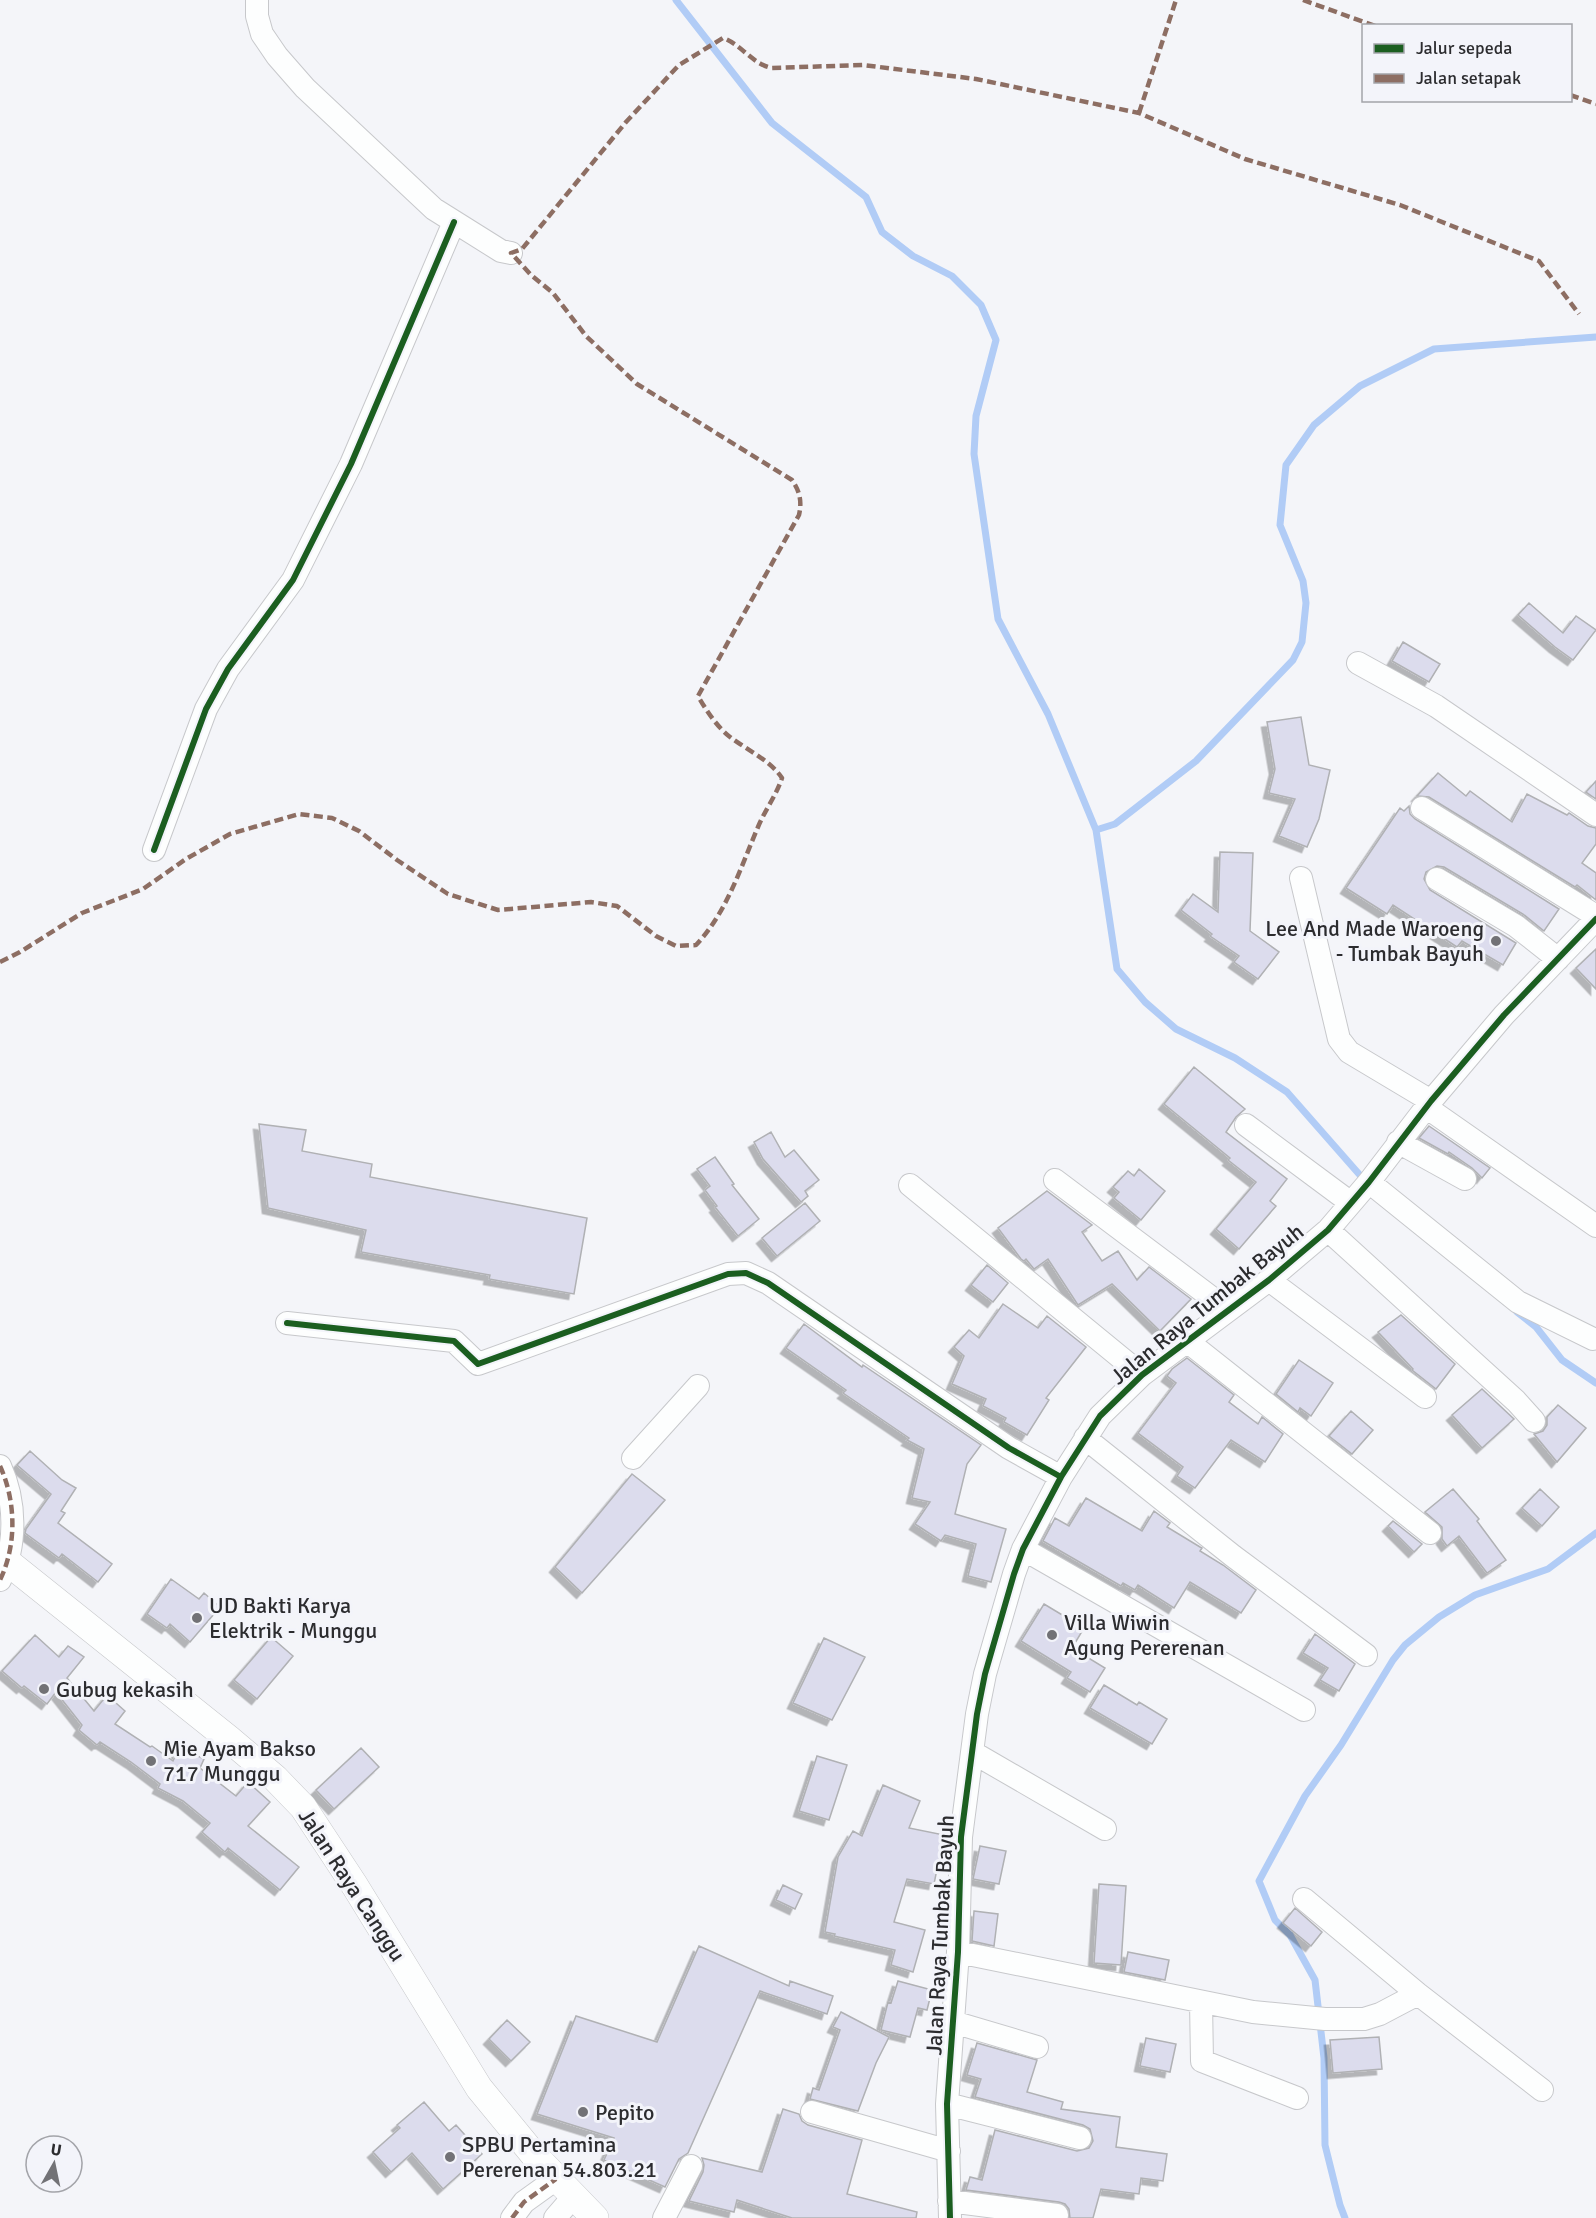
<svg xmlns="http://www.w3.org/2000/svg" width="1596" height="2218" viewBox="0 0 1596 2218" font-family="Signika,sans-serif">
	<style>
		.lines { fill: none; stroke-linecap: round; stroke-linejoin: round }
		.stream { stroke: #b1ccf6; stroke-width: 7 }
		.building { fill: #dcdced; stroke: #b0b1b4; stroke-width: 1.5; filter: url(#shadow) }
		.minor-casing { stroke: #c7c8cb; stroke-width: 24 }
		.major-casing { stroke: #c7c8cb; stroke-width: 28 }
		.minor { stroke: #fdfefe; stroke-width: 22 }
		.major { stroke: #fdfefe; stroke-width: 27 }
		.quiet { stroke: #8d6e63; stroke-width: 4.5; stroke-dasharray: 9 4.5; stroke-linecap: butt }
		.cycleway-casing { stroke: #f3f4fa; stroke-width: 10 }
		.cycleway { stroke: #1b5e20; stroke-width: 6 }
		.poi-dot { fill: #727276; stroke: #f3f4fa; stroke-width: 2 }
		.labels { text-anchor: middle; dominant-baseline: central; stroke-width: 6; stroke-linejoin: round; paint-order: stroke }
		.poi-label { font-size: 22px; fill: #2c2c2f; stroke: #f3f4fa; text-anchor: start }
		.street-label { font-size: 22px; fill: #2c2c2f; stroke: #f3f4fa }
	</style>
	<defs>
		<filter id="shadow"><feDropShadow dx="-5.5" dy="5.5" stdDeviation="0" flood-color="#0004"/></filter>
	</defs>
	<rect width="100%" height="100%" fill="#f4f5f9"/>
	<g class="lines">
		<path class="stream" d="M 676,0 L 772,123 L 866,197 L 882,232 L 913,256 L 952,276 L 981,305 L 996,340 L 976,416 L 974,454 L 998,619 L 1048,714 L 1096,830 L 1117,969 L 1145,1002 L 1176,1029 L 1235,1058 L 1287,1092 L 1366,1182
			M 1096,830 L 1115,824 L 1196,761 L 1293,660 L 1302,642 L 1306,603 L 1303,581 L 1280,525 L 1286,465 L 1314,425 L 1360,386 L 1434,349 L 1596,337
			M 1517,1312 L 1536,1327 L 1562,1360 L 1596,1383
			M 1345,2218 L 1340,2205 L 1325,2145 L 1324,2058 L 1315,1980 L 1290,1935 L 1275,1920 L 1259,1881 L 1305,1796 L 1341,1745 L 1393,1660 L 1405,1645 L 1439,1617 L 1475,1595 L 1548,1569 L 1596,1533"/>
	</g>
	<path class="building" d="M 1529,603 L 1563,633 L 1576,616 L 1596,630 L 1573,660 L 1555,647 L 1518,615 Z
		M 1403,642 L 1440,664 L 1429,682 L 1392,661 Z
		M 1301,717 L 1309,765 L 1330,770 L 1319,819 L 1307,847 L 1279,836 L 1295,799 L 1269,793 L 1275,769 L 1267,722 Z
		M 1438,773 L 1466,796 L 1470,791 L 1512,822 L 1527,794 L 1567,815 L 1569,813 L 1588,826 L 1596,828 L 1596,844 L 1582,863 L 1596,873 L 1596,900 L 1577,885 L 1575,887 L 1429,797 L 1417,796 Z
		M 1596,781 L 1596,799 L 1586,792 Z
		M 1409,806 L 1410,814 L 1415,819 L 1559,909 L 1544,931 L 1523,914 L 1444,867 L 1437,866 L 1426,872 L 1424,879 L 1430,890 L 1516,943 L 1503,965 L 1462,941 L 1457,947 L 1393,905 L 1387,914 L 1346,888 L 1400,808 L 1404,811 Z
		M 1220,852 L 1253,853 L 1250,931 L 1279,952 L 1258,979 L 1234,962 L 1239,956 L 1210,936 L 1212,934 L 1181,910 L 1193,894 L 1218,912 Z
		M 1596,949 L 1596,989 L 1576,968 Z
		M 1194,1067 L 1245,1109 L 1236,1117 L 1226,1132 L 1287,1179 L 1270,1201 L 1276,1206 L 1239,1249 L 1216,1229 L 1256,1182 L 1228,1160 L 1230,1158 L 1164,1104 Z
		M 259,1124 L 306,1130 L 302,1151 L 372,1164 L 370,1177 L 587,1218 L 574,1294 L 489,1279 L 490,1275 L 361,1252 L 366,1230 L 268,1208 Z
		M 1429,1126 L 1490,1168 L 1482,1178 L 1472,1168 L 1449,1152 L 1448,1154 L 1419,1138 Z
		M 771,1132 L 785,1157 L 794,1150 L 819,1180 L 805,1191 L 808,1196 L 801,1202 L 763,1159 L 754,1142 Z
		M 715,1157 L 734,1184 L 732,1185 L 759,1219 L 738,1236 L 715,1207 L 717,1206 L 705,1190 L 710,1186 L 697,1169 Z
		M 1139,1169 L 1165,1191 L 1141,1220 L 1114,1198 L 1119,1192 L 1113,1187 L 1128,1171 L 1134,1176 Z
		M 1047,1191 L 1092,1225 L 1082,1232 L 1102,1261 L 1118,1251 L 1137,1280 L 1149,1267 L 1191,1299 L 1160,1331 L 1112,1284 L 1078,1305 L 1048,1259 L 1034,1269 L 1026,1259 L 1024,1261 L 1021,1259 L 998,1228 Z
		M 805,1203 L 820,1221 L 777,1256 L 762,1238 Z
		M 987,1265 L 1008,1283 L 993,1302 L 971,1285 Z
		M 1003,1304 L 1038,1328 L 1047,1316 L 1086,1347 L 1046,1398 L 1049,1400 L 1027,1435 L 1004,1422 L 1006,1418 L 983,1406 L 986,1399 L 952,1384 L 964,1356 L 954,1347 L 969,1330 L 979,1338 Z
		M 1401,1315 L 1455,1364 L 1436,1389 L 1412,1370 L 1413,1369 L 1378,1332 Z
		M 804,1324 L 862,1367 L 863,1365 L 981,1445 L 967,1464 L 955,1514 L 1006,1529 L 991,1582 L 968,1576 L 976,1544 L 945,1535 L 941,1541 L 915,1524 L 930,1502 L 912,1498 L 924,1449 L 907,1440 L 909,1438 L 843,1393 L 846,1390 L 786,1348 Z
		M 1187,1358 L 1234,1395 L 1229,1402 L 1258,1424 L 1262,1417 L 1283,1434 L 1265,1462 L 1231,1440 L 1195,1488 L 1177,1476 L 1183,1467 L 1138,1433 L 1176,1383 L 1167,1376 L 1172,1369 Z
		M 1299,1360 L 1333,1383 L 1311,1416 L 1300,1408 L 1298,1412 L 1276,1394 Z
		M 1482,1389 L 1514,1419 L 1482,1448 L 1452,1415 Z
		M 1558,1405 L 1586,1428 L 1557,1462 L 1534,1434 L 1543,1431 L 1547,1425 L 1547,1417 Z
		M 1351,1411 L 1373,1430 L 1352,1454 L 1329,1436 Z
		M 30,1451 L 62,1480 L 76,1488 L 61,1511 L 65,1513 L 58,1523 L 112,1564 L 98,1582 L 62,1554 L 59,1558 L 25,1533 L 26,1529 L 51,1494 L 17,1465 Z
		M 632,1474 L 665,1500 L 582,1593 L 555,1567 Z
		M 1453,1489 L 1479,1519 L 1477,1521 L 1506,1560 L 1487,1573 L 1459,1536 L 1447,1546 L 1442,1539 L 1442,1527 L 1425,1512 Z
		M 1540,1489 L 1559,1507 L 1542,1526 L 1522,1508 Z
		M 1086,1498 L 1142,1531 L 1154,1511 L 1170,1523 L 1167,1527 L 1200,1547 L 1202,1548 L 1200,1551 L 1223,1565 L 1256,1590 L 1241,1613 L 1190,1582 L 1174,1608 L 1138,1585 L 1135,1590 L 1123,1583 L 1121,1586 L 1043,1541 L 1055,1518 L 1069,1526 Z
		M 1393,1521 L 1422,1544 L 1414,1552 L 1388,1526 Z
		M 171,1579 L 199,1599 L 204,1593 L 220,1607 L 190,1642 L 170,1624 L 167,1628 L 147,1614 Z
		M 1044,1604 L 1084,1628 L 1072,1648 L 1105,1668 L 1090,1692 L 1067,1678 L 1071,1672 L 1021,1641 Z
		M 1315,1634 L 1355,1664 L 1339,1691 L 1320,1680 L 1328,1668 L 1303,1653 Z
		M 35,1635 L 59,1657 L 68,1646 L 84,1657 L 67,1678 L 94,1711 L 107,1695 L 125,1711 L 115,1724 L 150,1747 L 152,1746 L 173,1761 L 180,1747 L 204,1759 L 200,1768 L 236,1796 L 248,1782 L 270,1802 L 248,1826 L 299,1867 L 280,1890 L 228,1848 L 225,1852 L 202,1832 L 210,1823 L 183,1801 L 158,1788 L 160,1784 L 131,1762 L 100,1742 L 97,1745 L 79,1730 L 82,1725 L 56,1692 L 47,1704 L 24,1686 L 22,1688 L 2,1671 Z
		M 271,1637 L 293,1656 L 257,1699 L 234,1680 Z
		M 824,1638 L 865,1657 L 832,1720 L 793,1703 Z
		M 1104,1685 L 1137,1705 L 1139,1702 L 1167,1719 L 1152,1744 L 1090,1708 Z
		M 361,1748 L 379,1767 L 334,1809 L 316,1790 Z
		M 817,1756 L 847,1765 L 829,1820 L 799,1811 Z
		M 883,1785 L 920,1801 L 909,1828 L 944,1835 L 934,1884 L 907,1879 L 894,1922 L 925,1930 L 913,1972 L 891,1965 L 895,1950 L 834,1936 L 835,1934 L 825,1932 L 838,1857 L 853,1831 L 862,1836 Z
		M 980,1846 L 1006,1851 L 999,1884 L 973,1879 Z
		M 1099,1884 L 1126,1886 L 1121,1965 L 1094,1963 Z
		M 783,1885 L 802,1894 L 795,1909 L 776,1900 Z
		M 1295,1908 L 1322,1932 L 1311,1946 L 1283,1923 Z
		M 974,1911 L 998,1914 L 994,1946 L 972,1941 Z
		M 699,1946 L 789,1986 L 790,1981 L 833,1996 L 827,2014 L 760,1991 L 688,2153 L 679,2159 L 665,2187 L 604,2160 L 614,2138 L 537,2114 L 576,2016 L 657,2042 Z
		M 1128,1952 L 1169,1960 L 1165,1980 L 1124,1972 Z
		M 898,1981 L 932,1990 L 927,2010 L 918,2008 L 910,2037 L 881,2030 L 888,2002 L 891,2003 Z
		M 841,2012 L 889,2037 L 876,2063 L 858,2111 L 810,2099 L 813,2088 L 819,2090 L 840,2030 L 833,2027 Z
		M 507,2020 L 530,2042 L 511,2061 L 489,2039 Z
		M 1379,2037 L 1382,2069 L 1333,2073 L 1330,2040 Z
		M 1146,2038 L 1176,2044 L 1170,2072 L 1140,2066 Z
		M 977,2043 L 1037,2060 L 1027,2092 L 1063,2102 L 1061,2109 L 1120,2117 L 1116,2147 L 1167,2154 L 1163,2181 L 1141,2178 L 1139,2194 L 1101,2189 L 1093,2218 L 1070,2218 L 1069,2209 L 1065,2204 L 1059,2202 L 966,2190 L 970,2177 L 982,2180 L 995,2130 L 1077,2151 L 1089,2148 L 1093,2141 L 1090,2129 L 1083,2125 L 975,2097 L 981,2079 L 967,2075 Z
		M 424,2102 L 449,2131 L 456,2125 L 482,2154 L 443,2189 L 412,2153 L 391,2172 L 373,2152 L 400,2128 L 397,2125 Z
		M 783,2109 L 799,2114 L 802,2121 L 808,2125 L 862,2140 L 847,2194 L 917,2212 L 916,2218 L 792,2218 L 737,2200 L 734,2212 L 689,2201 L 703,2172 L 704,2165 L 702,2158 L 762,2172 Z"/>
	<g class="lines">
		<g class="minor-casing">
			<path id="minor" d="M 257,0 L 257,16 L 262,34 L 277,56 L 305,88 L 434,209 L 501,251 L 511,253
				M 1358,663 L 1436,706 L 1596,815
				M 1422,808 L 1596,916
				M 154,850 L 206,709 L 228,669 L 293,580 L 351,464 L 454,222
				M 1301,878 L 1339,1039 L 1349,1052 L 1431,1101
				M 1437,879 L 1516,926 L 1558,959
				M 1426,1107 L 1596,1226
				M 1246,1125 L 1351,1203
				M 1398,1142 L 1465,1179
				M 1055,1180 L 1228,1310
				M 1369,1182 L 1518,1302 L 1593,1339
				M 910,1185 L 1142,1375
				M 1328,1230 L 1516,1401 L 1534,1421
				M 1269,1280 L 1425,1397
				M 287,1323 L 454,1341 L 478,1364 L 728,1274 L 746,1273 L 768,1283 L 1009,1448 L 1061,1477
				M 1187,1341 L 1430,1533
				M 1085,1438 L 1233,1556 L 1366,1655
				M 633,1458 L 698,1386
				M 0,1466 C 16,1501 17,1545 0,1580
				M 1023,1549 L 1304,1710
				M 972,1752 L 1105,1829
				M 1304,1899 L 1418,1994 L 1542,2090
				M 958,1952 L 1253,2012 L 1325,2019 L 1364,2019 L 1380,2014 L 1418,1994
				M 1201,2002 L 1202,2061 L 1297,2098
				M 953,2022 L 1037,2047
				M 947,2104 L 1080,2138
				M 812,2112 L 949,2151
				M 949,2201 L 1057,2215
				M 512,2218 L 524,2202 L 556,2179
				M 555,2218 L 574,2196
				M 664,2218 L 691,2166
				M 950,2218 L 947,2104 L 958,1952 L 961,1837 L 977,1714 L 985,1674 L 1014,1574 L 1023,1549 L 1061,1477 L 1100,1416 L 1142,1375 L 1269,1280 L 1328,1230 L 1369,1182 L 1431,1101 L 1504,1015 L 1596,919"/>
		</g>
		<g class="major-casing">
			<path id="major" d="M 0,1556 L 229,1739 L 275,1778 L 303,1807 L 355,1886 L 479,2088 L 534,2155 L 595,2218"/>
		</g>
		<use href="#minor" class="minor"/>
		<use href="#major" class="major"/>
		<path class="quiet" d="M 1303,0 L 1375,26
			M 1570,95 L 1596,104
			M 1139,113 L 1176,0
			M 0,962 L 20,952 L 82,913 L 143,889 L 186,859 L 230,834 L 299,814 L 332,818 L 359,831 L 397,860 L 448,894 L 498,910 L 591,902 L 617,906 L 656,936 L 676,946 L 696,945 C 727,912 740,869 758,827 C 765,810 776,796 782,778 C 770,760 747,750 730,737 C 717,727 706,710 698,696 L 799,515 C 802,501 800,492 792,480 L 637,384 L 586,336 L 553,293 L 531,275 L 511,253 L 522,249 L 626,122 L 679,65 L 723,38 C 741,44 752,64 772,68 L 863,65 L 976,79 L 1139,113 L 1245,159 L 1400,205 L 1539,261 L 1579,314
			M 0,1466 C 16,1501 17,1545 0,1580
			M 512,2218 L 524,2202 L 556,2179"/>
		<g class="cycleway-casing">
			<path id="cycleway" d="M 154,850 L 206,709 L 228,669 L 293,580 L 351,464 L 454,222
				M 287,1323 L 454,1341 L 478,1364 L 728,1274 L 746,1273 L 768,1283 L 1009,1448 L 1061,1477
				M 950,2218 L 947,2104 L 958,1952 L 961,1837 L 977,1714 L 985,1674 L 1014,1574 L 1023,1549 L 1061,1477 L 1100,1416 L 1142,1375 L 1269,1280 L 1328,1230 L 1369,1182 L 1431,1101 L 1504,1015 L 1596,919"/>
		</g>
		<use href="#cycleway" class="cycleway"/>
	</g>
	<g class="poi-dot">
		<circle cx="1496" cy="941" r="6"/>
		<circle cx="197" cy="1618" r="6"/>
		<circle cx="1052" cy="1635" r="6"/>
		<circle cx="44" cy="1689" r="6"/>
		<circle cx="151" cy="1761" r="6"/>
		<circle cx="583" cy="2112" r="6"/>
		<circle cx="450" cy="2157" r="6"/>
	</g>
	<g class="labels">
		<g class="poi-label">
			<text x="1484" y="928" text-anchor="end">Lee And Made Waroeng<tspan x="1484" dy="25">- Tumbak Bayuh</tspan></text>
			<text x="209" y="1605">UD Bakti Karya<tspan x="209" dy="25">Elektrik - Munggu</tspan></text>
			<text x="1064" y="1622">Villa Wiwin<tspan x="1064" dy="25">Agung Pererenan</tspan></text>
			<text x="56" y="1689">Gubug kekasih</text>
			<text x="163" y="1748">Mie Ayam Bakso<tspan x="163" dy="25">717 Munggu</tspan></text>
			<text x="595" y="2112">Pepito</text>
			<text x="462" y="2144">SPBU Pertamina<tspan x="462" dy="25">Pererenan 54.803.21</tspan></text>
		</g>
		<g class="street-label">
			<text transform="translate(1207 1304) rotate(-39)">Jalan Raya Tumbak Bayuh</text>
			<text transform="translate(352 1885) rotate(57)">Jalan Raya Canggu</text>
			<text transform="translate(940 1935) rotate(-87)">Jalan Raya Tumbak Bayuh</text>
		</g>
	</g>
	<rect x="1362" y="24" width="210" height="78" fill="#f3f4fa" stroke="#a3a4a9" stroke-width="1.5"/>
	<rect x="1374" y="44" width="30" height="9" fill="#1b5e20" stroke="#a3a4a9" stroke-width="1.5"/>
	<text x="1416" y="54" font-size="18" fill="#2c2c2f">Jalur sepeda</text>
	<rect x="1374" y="74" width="30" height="9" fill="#8d6e63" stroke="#a3a4a9" stroke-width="1.5"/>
	<text x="1416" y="84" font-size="18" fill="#2c2c2f">Jalan setapak</text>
	<g transform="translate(54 2164) rotate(9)"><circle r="28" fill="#f3f4fa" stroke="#a3a4a9" stroke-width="1.5"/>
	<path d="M0-4.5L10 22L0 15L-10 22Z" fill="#727276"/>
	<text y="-9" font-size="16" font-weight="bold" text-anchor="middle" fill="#2c2c2f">U</text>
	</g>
</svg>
